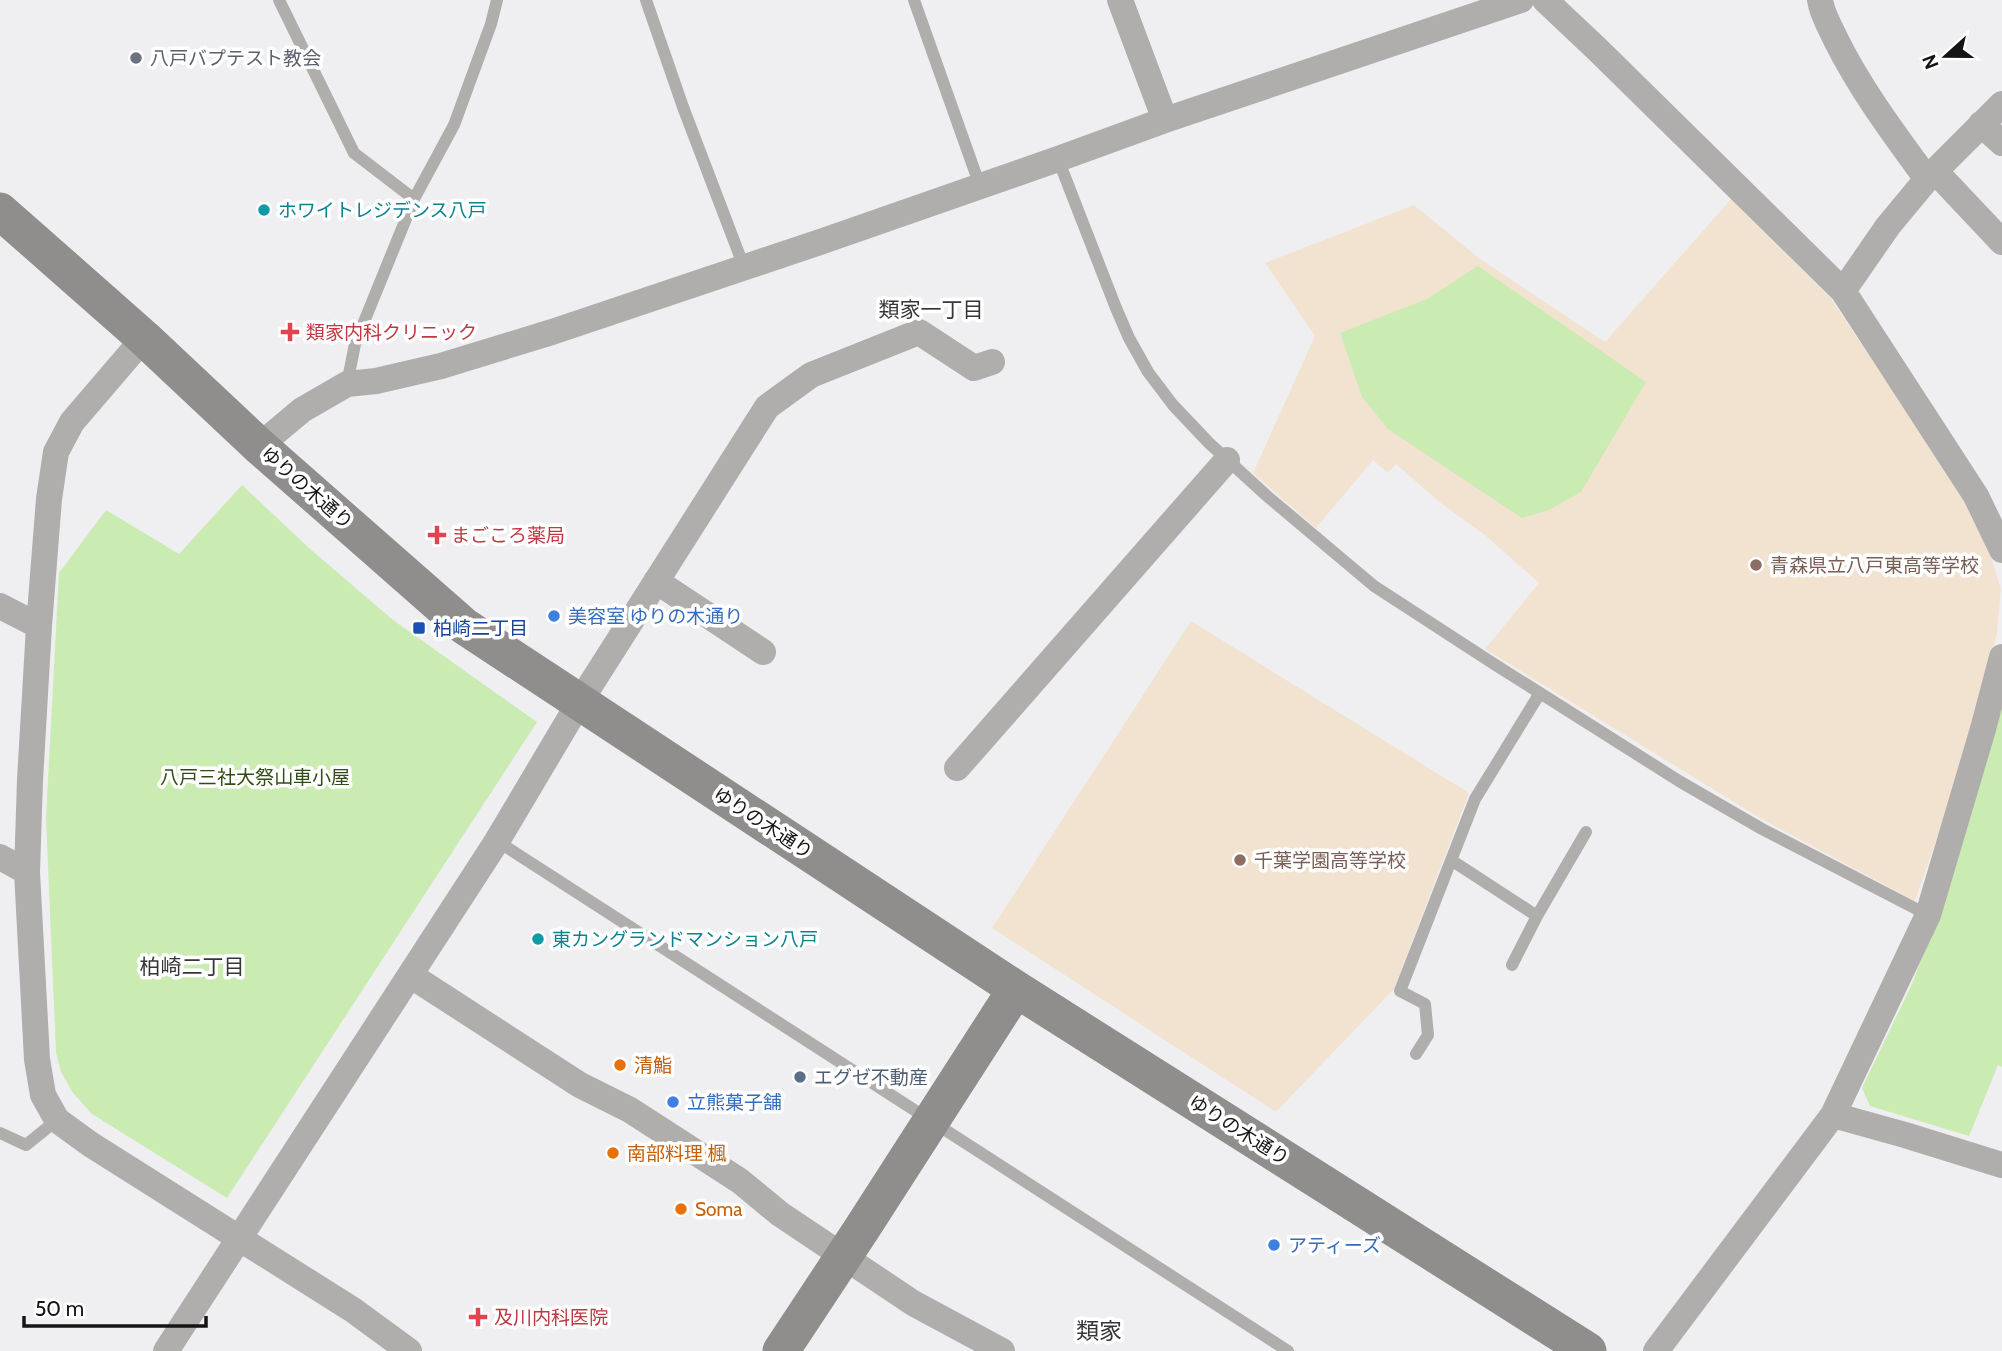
<svg xmlns="http://www.w3.org/2000/svg" width="2002" height="1351" viewBox="0 0 2002 1351" font-family="Cabin,'Noto Sans JP',sans-serif">
	<style>
		.education { fill: #f2e3d0 }
		.green { fill: #caebb2 }
		.lines { fill: none; stroke-linecap: round; stroke-linejoin: round }
		.lane { stroke: #afaead; stroke-width: 12 }
		.street { stroke: #afaead; stroke-width: 26 }
		.secondary { stroke: #8f8e8d; stroke-width: 37 }
		.worship-dot { fill: #6b7280; stroke: #fff; stroke-width: 2.5 }
		.culture-dot { fill: #0f9aa8; stroke: #fff; stroke-width: 2.5 }
		.health-dot { fill: #e0444e; stroke: #fff; stroke-width: 2.5 }
		.education-dot { fill: #8d6e63; stroke: #fff; stroke-width: 2.5 }
		.shop-dot { fill: #3f7fe0; stroke: #fff; stroke-width: 2.5 }
		.transit-dot { fill: #1a4fb4; stroke: #fff; stroke-width: 2.5 }
		.food-dot { fill: #e8710a; stroke: #fff; stroke-width: 2.5 }
		.service-dot { fill: #5c6f8a; stroke: #fff; stroke-width: 2.5 }
		.labels { text-anchor: middle; dominant-baseline: central; stroke-width: 7; stroke-linejoin: round; paint-order: stroke }
		.worship-label { font-size: 19px; fill: #5b616d; stroke: #fff; text-anchor: start }
		.culture-label { font-size: 19px; fill: #0d838f; stroke: #fff; text-anchor: start }
		.health-label { font-size: 19px; fill: #be3a42; stroke: #fff; text-anchor: start }
		.street-label { font-size: 19px; fill: #151516; stroke: #fff }
		.education-label { font-size: 19px; fill: #785e54; stroke: #fff; text-anchor: start }
		.shop-label { font-size: 19px; fill: #366cbe; stroke: #fff; text-anchor: start }
		.transit-label { font-size: 19px; fill: #164399; stroke: #fff; text-anchor: start }
		.park-label { font-size: 19px; fill: #314c17; stroke: #fff }
		.food-label { font-size: 19px; fill: #c56008; stroke: #fff; text-anchor: start }
		.service-label { font-size: 19px; fill: #4e5e75; stroke: #fff; text-anchor: start }
		.neighbourhood-label { font-size: 21px; fill: #353638; stroke: #fff }
		.quarter-label { font-size: 23px; fill: #353638; stroke: #fff }
	</style>
	<rect width="100%" height="100%" fill="#efeff2"/>
	<path class="education" d="M 1731,199 L 1831,299 L 1956,485 L 1987,545 L 2001,589 L 1997,633 L 1969,745 L 1915,901 L 1760,818 L 1485,649 L 1539,583 L 1486,536 L 1438,501 L 1396,464 L 1388,473 L 1373,460 L 1316,528 L 1253,473 L 1315,336 L 1265,263 L 1414,205 L 1480,259 L 1605,342 Z
		M 1191,621 L 1469,793 L 1394,989 L 1276,1112 L 992,928 Z"/>
	<path class="green" d="M 1478,266 L 1646,382 L 1581,492 L 1549,510 L 1522,518 L 1388,429 L 1362,397 L 1340,333 L 1427,299 Z
		M 242,485 L 309,548 L 393,620 L 537,722 L 227,1198 L 92,1114 L 73,1093 L 61,1072 L 56,1053 L 46,818 L 59,573 L 106,510 L 179,554 Z
		M 2002,695 L 2002,1067 L 1998,1065 L 1969,1136 L 1870,1106 L 1862,1088 L 1912,984 L 1938,914 Z"/>
	<g class="lines">
		<path class="lane" d="M 279,0 L 354,153 L 414,199
			M 646,0 L 683,107 L 744,267
			M 914,0 L 980,186
			M 1058,159 L 1116,308 L 1129,338 L 1148,372 L 1173,405 L 1209,443 L 1267,496 L 1374,586 L 1494,664 L 1679,781 L 1762,829 L 1928,915
			M 347,384 L 355,344 L 414,199 L 454,125 L 491,24 L 497,0
			M 497,841 L 1288,1351
			M 1451,860 L 1537,916
			M 1512,965 L 1537,916 L 1586,832
			M 1416,1054 L 1428,1035 L 1425,1004 L 1400,991 L 1475,799 L 1540,693
			M 0,1133 L 26,1145 L 57,1120"/>
		<path class="street" d="M 1120,0 L 1165,120
			M 1545,0 L 1599,51 L 1843,291 L 1976,496 L 2002,550
			M 1820,0 C 1822,14 1830,27 1836,40 C 1861,90 1894,134 1927,179
			M 1981,124 L 2002,143
			M 1935,171 L 2002,242
			M 1843,291 L 1888,226 L 1927,179 L 2002,104
			M 144,338 L 72,422 L 56,452 L 49,499 L 39,626 L 30,780 L 27,872 L 37,1059 L 43,1095 L 57,1120 L 90,1144 L 353,1310 L 409,1351
			M 259,446 L 302,410 L 347,384 L 376,381 L 441,366 L 552,332 L 823,241 L 1058,159 L 1165,120 L 1521,0
			M 656,581 L 763,652
			M 0,606 L 39,626
			M 957,768 L 1227,460
			M 0,857 L 27,872
			M 410,975 L 580,1085 L 630,1110 L 740,1181 L 780,1214 L 913,1303 L 1002,1351
			M 1833,1115 L 1905,1135 L 2002,1165
			M 166,1351 L 497,841 L 579,703 L 767,407 L 811,375 L 919,332 L 974,368 L 992,362
			M 1656,1351 L 1833,1115 L 1928,915 L 1983,729 L 2002,657"/>
		<path class="secondary" d="M 0,211 L 144,338 L 259,446 L 464,626 L 1016,989 L 1588,1351
			M 781,1351 L 861,1230 L 1016,989"/>
	</g>
	<circle class="worship-dot" cx="136" cy="58" r="7"/>
	<g class="culture-dot">
		<circle cx="264" cy="210" r="7"/>
		<circle cx="538" cy="939" r="7"/>
	</g>
	<g class="health-dot">
		<path d="M286.5 321.5h7v7h7v7h-7v7h-7v-7h-7v-7h7z"/>
		<path d="M433.5 524.5h7v7h7v7h-7v7h-7v-7h-7v-7h7z"/>
		<path d="M474.5 1306.5h7v7h7v7h-7v7h-7v-7h-7v-7h7z"/>
	</g>
	<g class="education-dot">
		<circle cx="1756" cy="565" r="7"/>
		<circle cx="1240" cy="860" r="7"/>
	</g>
	<g class="shop-dot">
		<circle cx="554" cy="616" r="7"/>
		<circle cx="673" cy="1102" r="7"/>
		<circle cx="1274" cy="1245" r="7"/>
	</g>
	<rect class="transit-dot" x="412" y="621" width="14" height="14" rx="3.5"/>
	<g class="food-dot">
		<circle cx="620" cy="1065" r="7"/>
		<circle cx="613" cy="1153" r="7"/>
		<circle cx="681" cy="1209" r="7"/>
	</g>
	<circle class="service-dot" cx="800" cy="1077" r="7"/>
	<g class="labels">
		<g class="worship-label">
			<text x="150" y="58">八戸バプテスト教会</text>
		</g>
		<g class="culture-label">
			<text x="278" y="210">ホワイトレジデンス八戸</text>
			<text x="552" y="939">東カングランドマンション八戸</text>
		</g>
		<g class="health-label">
			<text x="306" y="332">類家内科クリニック</text>
			<text x="451" y="535">まごころ薬局</text>
			<text x="494" y="1317">及川内科医院</text>
		</g>
		<g class="street-label">
			<text transform="translate(307 488) rotate(41)">ゆりの木通り</text>
			<text transform="translate(763 823) rotate(33)">ゆりの木通り</text>
			<text transform="translate(1239 1130) rotate(32)">ゆりの木通り</text>
		</g>
		<g class="education-label">
			<text x="1770" y="565">青森県立八戸東高等学校</text>
			<text x="1254" y="860">千葉学園高等学校</text>
		</g>
		<g class="shop-label">
			<text x="568" y="616">美容室 ゆりの木通り</text>
			<text x="687" y="1102">立熊菓子舗</text>
			<text x="1288" y="1245">アティーズ</text>
		</g>
		<g class="transit-label">
			<text x="433" y="628">柏崎二丁目</text>
		</g>
		<g class="park-label">
			<text x="255" y="777">八戸三社大祭山車小屋</text>
		</g>
		<g class="food-label">
			<text x="634" y="1065">清鮨</text>
			<text x="627" y="1153">南部料理 楓</text>
			<text x="695" y="1209">Soma</text>
		</g>
		<g class="service-label">
			<text x="814" y="1077">エグゼ不動産</text>
		</g>
		<g class="neighbourhood-label">
			<text x="931" y="309">類家一丁目</text>
			<text x="192" y="966">柏崎二丁目</text>
		</g>
		<g class="quarter-label">
			<text x="1099" y="1331">類家</text>
		</g>
	</g>
	<g transform="translate(1946 56) rotate(249)" stroke="#ffffff" stroke-width="5" paint-order="stroke">
	<path d="M0-5L12 26L0 18L-12 26Z" fill="#151516"/>
	<text y="-10" font-size="19" font-weight="bold" text-anchor="middle" fill="#151516">N</text>
	</g>
	<path d="M24 1316v10h182v-10" fill="none" stroke="#151516" stroke-width="3.5"/>
	<text x="35" y="1316" font-size="21" fill="#151516" stroke="#ffffff" stroke-width="5" paint-order="stroke">50 m</text>
</svg>
